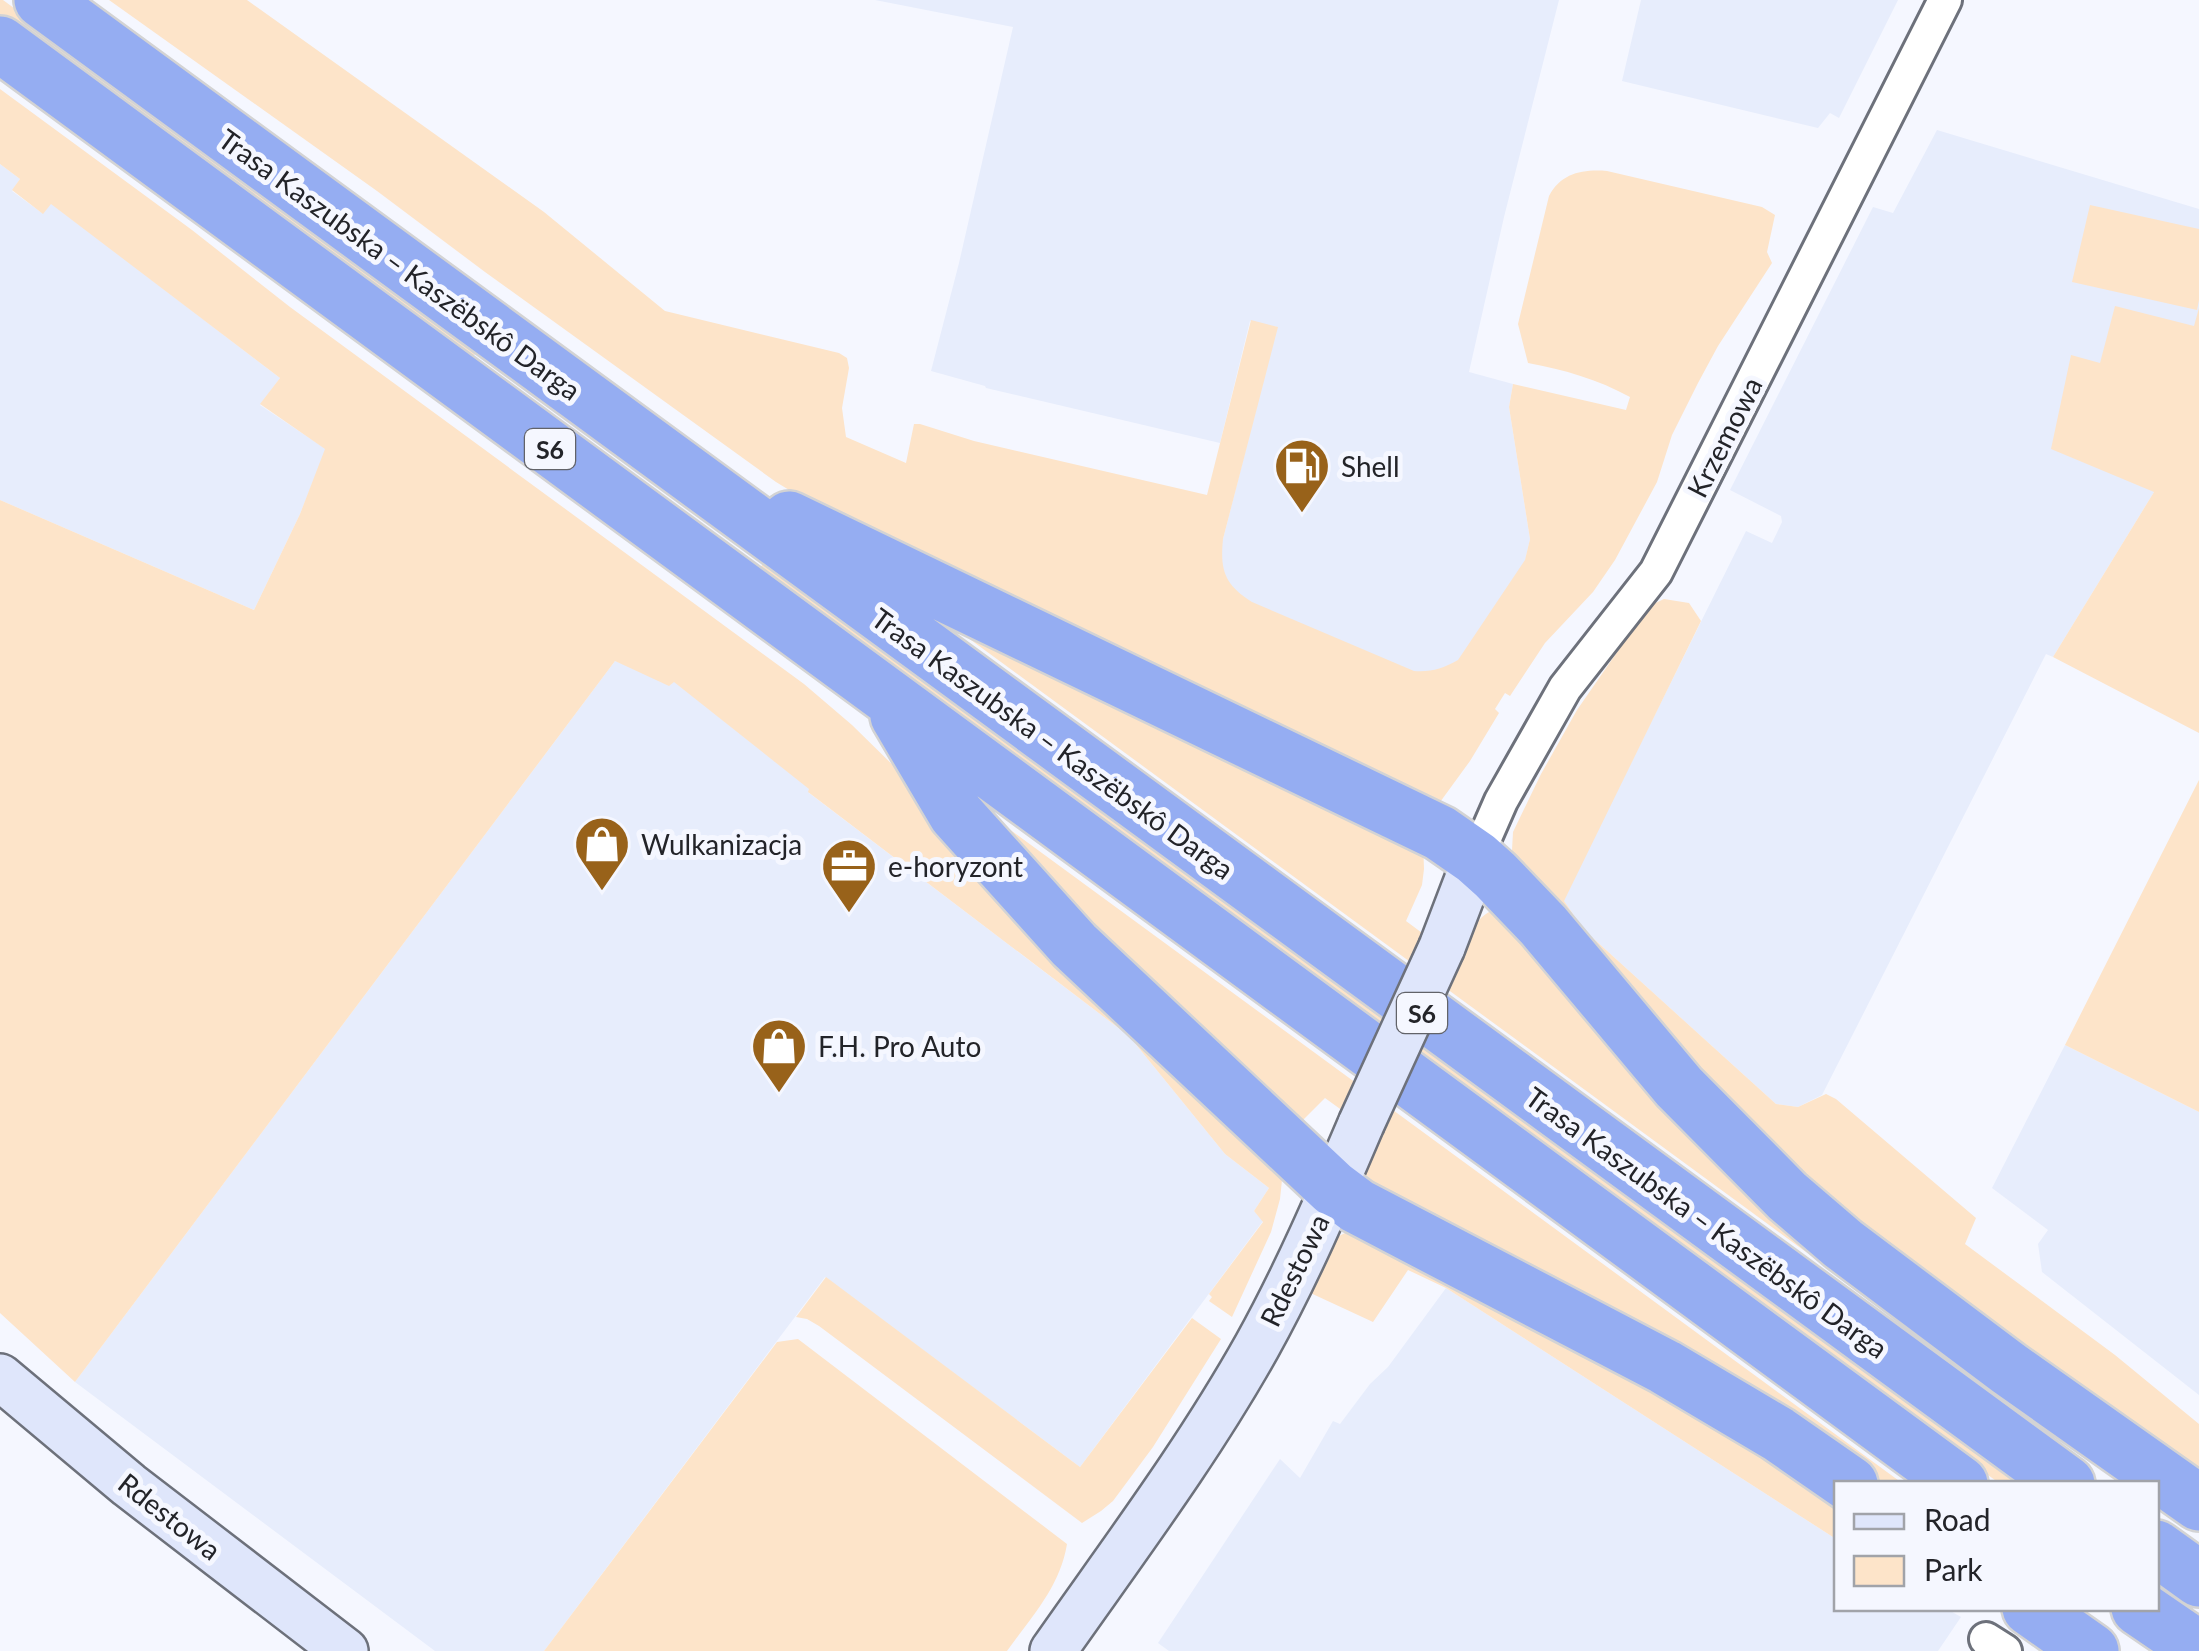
<svg xmlns="http://www.w3.org/2000/svg" width="2199" height="1651" viewBox="0 0 2199 1651" font-family="Lato,sans-serif">
	<style>
		.built { fill: #e7edfc }
		.green { fill: #fde4c9 }
		.lines { fill: none; stroke-linecap: round; stroke-linejoin: round }
		.street-casing { stroke: #6d717b; stroke-width: 38 }
		.secondary-casing { stroke: #6d717b; stroke-width: 50 }
		.highway-casing { stroke: #d3d3d4; stroke-width: 60 }
		.street { stroke: #fff; stroke-width: 32 }
		.secondary { stroke: #dfe6fb; stroke-width: 45 }
		.highway { stroke: #95adf2; stroke-width: 55 }
		.secondary-bridge-casing { stroke: #6d717b; stroke-width: 50; stroke-linecap: butt }
		.secondary-bridge { stroke: #dfe6fb; stroke-width: 45 }
		.labels { text-anchor: middle; dominant-baseline: central; stroke-width: 10; stroke-linejoin: round; paint-order: stroke }
		.shield { fill: #f5f7ff; stroke: #626369; stroke-width: 2.5 }
		.shield-label { font-size: 25px; font-weight: bold; fill: #232429 }
		.street-label { font-size: 28px; fill: #232429; stroke: #f5f7ff }
		.poi-label { font-size: 28px; fill: #232429; stroke: #f5f7ff; text-anchor: start }
	</style>
	<rect width="100%" height="100%" fill="#f5f7ff"/>
	<path class="built" d="M 875,0 L 1559,0 L 1504,217 L 1469,372 L 1513,384 L 1509,407 L 1530,539 L 1514,610 L 1448,731 L 1176,624 L 1223,539 L 1277,327 L 1250,321 L 1220,443 L 986,388 L 985,386 L 931,371 L 959,263 L 1013,27 Z
		M 1641,0 L 1898,0 L 1839,118 L 1830,113 L 1818,128 L 1622,81 Z
		M 1937,130 L 2199,209 L 2199,379 L 2154,492 L 2053,657 L 2046,654 L 1822,1095 L 1798,1107 L 1776,1104 L 1584,930 L 1563,900 L 1746,531 L 1772,543 L 1782,522 L 1781,516 L 1730,490 L 1873,207 L 1893,213 Z
		M 0,164 L 20,179 L 12,191 L 42,213 L 51,203 L 280,378 L 260,405 L 326,449 L 300,514 L 254,610 L 0,500 Z
		M 615,661 L 674,681 L 810,789 L 809,793 L 1129,1036 L 1225,1154 L 1269,1188 L 1254,1211 L 1263,1221 L 1080,1467 L 825,1277 L 544,1651 L 435,1651 L 75,1382 Z
		M 2065,1045 L 2199,1112 L 2199,1395 L 2042,1272 L 2038,1244 L 2048,1230 L 1992,1188 Z
		M 1446,1288 L 1836,1539 L 1836,1608 L 1947,1609 L 1961,1617 L 1938,1651 L 1169,1651 L 1158,1643 L 1280,1459 L 1300,1478 L 1333,1421 L 1340,1424 L 1370,1384 L 1388,1367 Z"/>
	<path class="green" d="M 0,0 L 3,0 L 479,349 L 469,362 L 0,18 Z
		M 109,0 L 247,0 L 544,212 L 665,311 L 839,353 L 847,358 L 849,368 L 842,408 L 846,437 L 906,463 L 914,424 L 920,424 L 974,441 L 1207,495 L 1251,320 L 1278,327 L 1223,539 C 1220,570 1224,584 1252,602 L 1414,671 C 1432,672 1442,669 1458,660 L 1525,560 L 1530,539 L 1509,407 L 1513,384 L 1626,410 L 1630,397 C 1597,379 1565,370 1528,363 L 1518,324 L 1549,196 C 1561,173 1583,169 1607,171 L 1762,207 L 1775,215 L 1767,252 L 1772,263 L 1718,346 L 1698,383 L 1672,435 L 1657,482 L 1615,560 L 1593,592 L 1545,643 L 1510,696 L 1505,693 L 1495,709 L 1499,713 L 1470,761 L 1435,809 L 866,537 L 776,482 L 485,272 L 377,191 Z
		M 0,89 L 192,230 L 290,307 L 804,684 L 852,725 L 905,777 L 1284,1161 L 1280,1199 L 1271,1232 L 1232,1317 L 1209,1301 L 1212,1297 L 1209,1294 L 1263,1222 L 1254,1211 L 1269,1188 L 1225,1154 L 1129,1036 L 808,792 L 809,789 L 674,682 L 669,686 L 615,661 L 75,1382 L 0,1313 L 0,500 L 254,610 L 300,514 L 325,449 L 260,404 L 280,378 L 51,204 L 43,214 L 12,190 L 20,179 L 0,164 Z
		M 2090,205 L 2199,229 L 2199,300 L 2197,310 L 2072,282 Z
		M 2115,306 L 2194,326 L 2199,308 L 2199,733 L 2053,657 L 2154,492 L 2051,449 L 2071,355 L 2100,363 Z
		M 766,560 L 2027,1483 L 1999,1483 L 1905,1415 L 756,573 Z
		M 1664,599 L 1689,603 L 1701,621 L 1564,901 L 1584,930 L 1776,1104 L 1798,1107 L 1826,1094 L 1836,1099 L 1976,1218 L 1965,1244 L 2115,1355 L 2199,1424 L 2199,1489 L 1844,1230 L 1515,867 L 1512,850 L 1513,832 L 1541,774 L 1577,710 L 1649,606 Z
		M 930,610 L 1423,840 L 1424,869 L 1422,885 L 1406,921 L 1457,959 C 1467,940 1474,917 1495,909 L 1937,1348 Z
		M 2199,780 L 2199,1112 L 2065,1045 Z
		M 967,800 L 971,801 L 1902,1483 L 1874,1483 L 1364,1187 L 1363,1176 L 1376,1135 L 1325,1098 L 1295,1128 Z
		M 1349,1231 L 1836,1486 L 1836,1539 L 1446,1288 L 1408,1270 L 1373,1322 L 1304,1290 L 1335,1238 Z
		M 826,1277 L 1080,1467 L 1192,1318 L 1221,1339 L 1153,1447 L 1113,1501 L 1101,1511 L 1082,1523 L 819,1326 L 807,1319 L 796,1317 Z
		M 798,1339 L 1067,1544 C 1060,1587 1032,1616 1007,1651 L 544,1651 L 777,1342 Z"/>
	<g class="lines">
		<g class="street-casing">
			<path id="street" d="M 1476,858 L 1501,801 L 1565,688 L 1656,572 L 1945,0
				M 1986,1639 L 2005,1651"/>
		</g>
		<g class="secondary-casing">
			<path id="secondary" d="M 1442,947 L 1476,858
				M 0,1377 L 129,1485 L 345,1651
				M 1053,1651 C 1123,1551 1197,1453 1257,1346 C 1297,1274 1329,1199 1361,1124"/>
		</g>
		<g class="highway-casing">
			<path id="highway" d="M 42,0 L 2067,1484
				M 0,44 L 1960,1484
				M 789,519 L 1440,833 L 1476,858 L 1495,875 L 1543,925 L 1679,1087 L 1787,1196 L 1843,1244 L 2008,1368 L 2199,1503
				M 898,716 L 956,814 L 1074,945 L 1333,1188 L 1357,1206 L 1665,1367 L 1778,1434 L 1850,1484
				M 2156,1548 L 2199,1579
				M 2030,1608 L 2091,1651
				M 2139,1608 L 2199,1649"/>
		</g>
		<use href="#street" class="street"/>
		<use href="#secondary" class="secondary"/>
		<use href="#highway" class="highway"/>
		<g class="secondary-bridge-casing">
			<path id="secondary-bridge" d="M 1361,1124 L 1442,947"/>
		</g>
		<use href="#secondary-bridge" class="secondary-bridge"/>
	</g>
	<defs>
		<g id="fuel-pin" transform="scale(2.875)"><path d="M0 17L-7.5 6A9.5 9.5 0 1 1 7.5 6Z" fill="#98621a" stroke="#f5f7ff"/><path d="M-5.5-6h7V0h2V4h1.3V-2.5L3-4.5l.8-.8L6-3V5H2.5V1h-1V6h-7ZM-4.2-4.7v3.2H.2V-4.7Z" fill="#fff"/></g>
		<g id="shop-pin" transform="scale(2.875)"><path d="M0 17L-7.5 6A9.5 9.5 0 1 1 7.5 6Z" fill="#98621a" stroke="#f5f7ff"/><path d="M-5-2.5h2.3a2.7 3.5 0 0 1 5.4 0H5L5.5 6h-11ZM-1.5-2.5h3a1.5 2.3 0 0 0-3 0Z" fill="#fff"/></g>
		<g id="office-pin" transform="scale(2.875)"><path d="M0 17L-7.5 6A9.5 9.5 0 1 1 7.5 6Z" fill="#98621a" stroke="#f5f7ff"/><path d="M-6-3h4V-5.5h4V-3h4V5H-6ZM-1-4.5V-3h2v-1.5ZM-6 0V1H6V0Z" fill="#fff"/></g>
	</defs>
	<g fill-rule="evenodd">
		<use href="#fuel-pin" x="1302" y="466"/>
		<use href="#shop-pin" x="602" y="844"/>
		<use href="#office-pin" x="849" y="866"/>
		<use href="#shop-pin" x="779" y="1046"/>
	</g>
	<g class="labels">
		<g class="shield">
			<rect x="525" y="429" width="50" height="40" rx="8"/>
			<rect x="1397" y="993" width="50" height="40" rx="8"/>
		</g>
		<g class="shield-label">
			<text x="550" y="449">S6</text>
			<text x="1422" y="1013">S6</text>
		</g>
		<g class="street-label">
			<text transform="translate(400 264) rotate(36)">Trasa Kaszubska – Kaszëbskô Darga</text>
			<text transform="translate(1724 437) rotate(-63)">Krzemowa</text>
			<text transform="translate(1053 743) rotate(36)">Trasa Kaszubska – Kaszëbskô Darga</text>
			<text transform="translate(1707 1222) rotate(36)">Trasa Kaszubska – Kaszëbskô Darga</text>
			<text transform="translate(1294 1270) rotate(-64)">Rdestowa</text>
			<text transform="translate(170 1516) rotate(38)">Rdestowa</text>
		</g>
		<g class="poi-label">
			<text x="1341" y="466">Shell</text>
			<text x="641" y="844">Wulkanizacja</text>
			<text x="888" y="866">e-horyzont</text>
			<text x="818" y="1046">F.H. Pro Auto</text>
		</g>
	</g>
	<rect x="1834" y="1481" width="325" height="130" fill="#f5f7ff" stroke="#a1a3a9" stroke-width="2.5"/>
	<rect x="1854" y="1514" width="50" height="15" fill="#dfe6fb" stroke="#a1a3a9" stroke-width="2.5"/>
	<text x="1924" y="1531" font-size="30" fill="#232429">Road</text>
	<rect x="1854" y="1556" width="50" height="30" fill="#fde4c9" stroke="#a1a3a9" stroke-width="2.5"/>
	<text x="1924" y="1581" font-size="30" fill="#232429">Park</text>
</svg>
